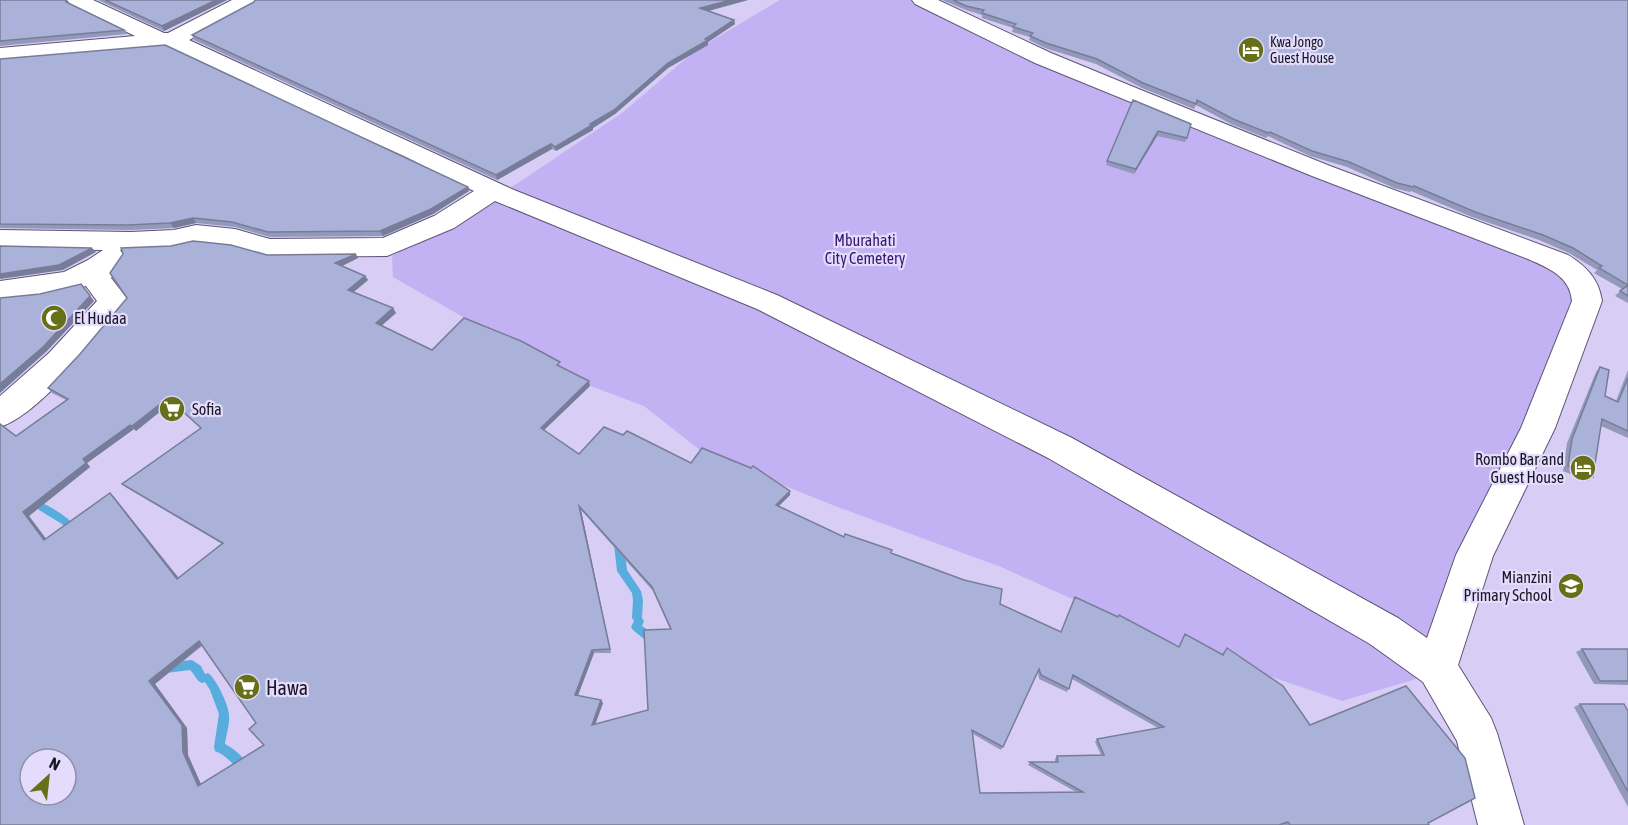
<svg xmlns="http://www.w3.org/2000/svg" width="1628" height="825" viewBox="0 0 1628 825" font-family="'Asap Condensed',sans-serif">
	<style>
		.green { fill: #c2b1f3 }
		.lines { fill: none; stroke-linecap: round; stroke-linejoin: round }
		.stream { fill: #57addd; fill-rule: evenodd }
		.minor-casing { stroke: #5d5476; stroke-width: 2 }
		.minor { fill: #fff; fill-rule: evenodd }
		.wall { fill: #9299bb; fill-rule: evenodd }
		.shaded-wall { fill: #777d98 }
		.building { fill: #aab2d9; stroke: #777d98; stroke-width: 1.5; fill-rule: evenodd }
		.labels { text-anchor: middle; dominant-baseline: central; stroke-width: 4.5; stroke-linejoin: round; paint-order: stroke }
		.far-poi-label { font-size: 14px; fill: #191624; stroke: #e3dcfc; text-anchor: start }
		.park-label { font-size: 16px; fill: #3a176e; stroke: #e3dcfc }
		.poi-label { font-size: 16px; fill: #191624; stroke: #e3dcfc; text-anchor: start }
		.near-poi-label { font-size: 20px; fill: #191624; stroke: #e3dcfc; text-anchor: start }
	</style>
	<rect width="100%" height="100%" fill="#d7cdf5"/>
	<path class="green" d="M 780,0 L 919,0 L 1546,255 L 1582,289 L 1530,437 L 1468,530 L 1450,669 L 1342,701 L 1164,640 L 1001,567 L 835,506 L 705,454 L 644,406 L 572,379 L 393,277 L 392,256 L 515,185 L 622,113 L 696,50 Z"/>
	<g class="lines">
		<path class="stream" d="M 42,503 C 57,510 71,519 80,532 L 78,535 L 75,536 L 72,535 L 62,524 L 39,510 L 38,507 L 39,504 Z
			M 619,540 L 622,541 L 624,544 L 627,570 L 641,591 L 643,600 L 642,618 L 644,621 L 642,626 L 652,633 L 654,641 L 653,644 L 649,646 L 645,644 L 644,639 L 633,630 L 631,627 L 634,621 L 632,618 L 633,600 L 632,593 L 617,571 L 614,544 L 616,541 Z
			M 192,660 L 201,666 L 205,674 L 208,673 C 216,678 229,706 229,715 C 230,724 226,735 225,744 C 236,750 245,758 250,769 L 249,773 L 245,774 C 234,768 229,756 215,751 L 214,747 L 219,714 L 210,690 L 205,682 L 202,683 C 196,681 195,674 190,670 L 166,673 L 162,671 L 161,668 L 162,665 L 166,663 Z"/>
		<g class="minor-casing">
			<path id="minor" d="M 67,0 L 93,0 L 164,33 L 168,33 L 232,0 L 258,0 L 255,4 L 189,40 L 514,190 L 777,295 L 1072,438 L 1398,618 L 1427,638 L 1456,555 L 1521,428 L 1572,301 C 1570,276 1548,268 1528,259 L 1312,176 L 1035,63 L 915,4 L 912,0 L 938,0 L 1051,53 L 1141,90 L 1330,166 L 1568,255 C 1586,266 1599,279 1602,301 L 1555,428 L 1493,556 L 1458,665 L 1491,718 L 1497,733 L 1524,825 L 1478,825 L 1457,741 L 1423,682 L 1370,644 L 1048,458 L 757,309 L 495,201 L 454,228 L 387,256 L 270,257 L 234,247 L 196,243 L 174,248 L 120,250 L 125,257 L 111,278 L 129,301 L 124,308 C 96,341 40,414 0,427 L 0,396 L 49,353 L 97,301 L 86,286 L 44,296 L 0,301 L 0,281 L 64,272 L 88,260 L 103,250 L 0,248 L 0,230 L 131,232 L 174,230 L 196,225 L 235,229 L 270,239 L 383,238 L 434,216 L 474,191 L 404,156 L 243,84 L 168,47 L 0,62 L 0,48 L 135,36 L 70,4 Z"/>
		</g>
		<use href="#minor" class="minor"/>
	</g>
	<path class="wall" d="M 0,0 L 66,0 L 67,2 L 124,30 L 127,34 L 0,46 Z
		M 98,0 L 227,0 L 164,31 Z
		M 255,0 L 748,0 L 708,11 L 734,20 L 735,24 L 708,42 L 708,45 L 668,68 L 615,114 L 593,128 L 593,130 L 556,151 L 552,149 L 497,180 L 194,40 L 192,35 L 254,2 Z
		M 942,0 L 1628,0 L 1628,303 L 1615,296 L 1622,289 L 1594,273 L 1597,270 L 1569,253 L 1539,240 L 1472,217 L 1411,191 L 1410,192 L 1394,188 L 1347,167 L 1310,156 L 1268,136 L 1266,138 L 1231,124 L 1196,105 L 1194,109 L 1142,88 L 1096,64 L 1045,48 L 1029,40 L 1030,37 L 1012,32 L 1013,28 L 982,18 L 982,15 L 966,10 Z
		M 0,59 L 469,191 L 433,214 L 383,236 L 270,237 L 235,227 L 196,223 L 174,228 L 131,230 L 0,228 Z
		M 1133,100 L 1187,138 L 1185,142 L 1157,136 L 1134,174 L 1106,165 Z
		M 267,255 L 358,258 L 342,266 L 365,276 L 368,280 L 354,292 L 393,308 L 396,313 L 381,326 L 432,350 L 561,367 L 590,386 L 544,430 L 579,454 L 623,435 L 691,463 L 790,495 L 778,506 L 844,537 L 891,553 L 1000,604 L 1061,632 L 1179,646 L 1185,634 L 1222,654 L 1227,648 L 1310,725 L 1429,825 L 0,825 L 16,436 L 66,400 L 52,393 L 48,388 ZM 172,402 L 201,428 L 122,484 L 127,488 L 222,544 L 178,578 L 114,497 L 110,493 L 46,539 L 29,516 L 90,467 L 87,463 L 134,429 L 136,431 ZM 581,510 L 653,591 L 670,629 L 648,710 L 595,724 L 603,703 L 578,695 L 594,653 L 611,653 ZM 202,646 L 256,723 L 264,745 L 201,784 L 188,755 L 187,728 L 155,684 ZM 1038,672 L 1039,679 L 1067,692 L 1072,679 L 1158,728 L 1097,739 L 1095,742 L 1101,755 L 1057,756 L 1055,759 L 1055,762 L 1030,762 L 1028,765 L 1076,792 L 980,793 L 973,734 L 1001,750 Z
		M 1600,367 L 1605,396 L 1616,401 L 1628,370 L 1628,438 L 1601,426 L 1593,477 L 1588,481 L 1563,471 L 1567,443 L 1596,372 Z
		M 1582,649 L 1628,649 L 1628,685 L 1594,684 L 1576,652 Z
		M 1580,704 L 1628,711 L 1628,807 L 1574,707 Z"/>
	<path class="shaded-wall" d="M 216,0 L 227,0 L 164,31 L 162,26 Z
		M 731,0 L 748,0 L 701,13 L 700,8 Z
		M 734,20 L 735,24 L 708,42 L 708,45 L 668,68 L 615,114 L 593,128 L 593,130 L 556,151 L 555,147 L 590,124 L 668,63 Z
		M 1158,131 L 1157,136 L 1134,174 L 1136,169 Z
		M 551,144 L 552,149 L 497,180 L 496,175 Z
		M 468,187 L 469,191 L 433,214 L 383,236 L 380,231 Z
		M 193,218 L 196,223 L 174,228 L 170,223 Z
		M 92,248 L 96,252 L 63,270 L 0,279 L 0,274 Z
		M 356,254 L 358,258 L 338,268 L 335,263 Z
		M 365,276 L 368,280 L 351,294 L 348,290 Z
		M 81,284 L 94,301 L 47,351 L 0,393 L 0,384 Z
		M 393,308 L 396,313 L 379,328 L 376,323 Z
		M 589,381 L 590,386 L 542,432 L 541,428 Z
		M 168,398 L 172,402 L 136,431 L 132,426 Z
		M 130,425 L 134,429 L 87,463 L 90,467 L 29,516 L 50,544 L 44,540 L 23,512 L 83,459 Z
		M 790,491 L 790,495 L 776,509 L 776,505 Z
		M 110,493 L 114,497 L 182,582 L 177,579 Z
		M 579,506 L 581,510 L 611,653 L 610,649 Z
		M 199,641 L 203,644 L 155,684 L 187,728 L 188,755 L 203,789 L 198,786 L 149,681 Z
		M 592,650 L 594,653 L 577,698 L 575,695 Z
		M 601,700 L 603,703 L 594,728 L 592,725 Z"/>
	<path class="building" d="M 0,0 L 65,0 L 66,2 L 124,30 L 0,41 Z
		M 105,0 L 216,0 L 162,26 Z
		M 255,0 L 731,0 L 700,8 L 734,20 L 705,39 L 708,40 L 668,63 L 614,110 L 590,124 L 592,125 L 555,147 L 551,144 L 538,151 L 496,175 L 192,35 L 254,2 Z
		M 953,0 L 1628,0 L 1628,285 L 1599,268 L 1602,266 L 1573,248 L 1543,235 L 1475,212 L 1414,186 L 1413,187 L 1397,183 L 1349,162 L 1312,151 L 1270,132 L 1268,133 L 1233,119 L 1197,100 L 1196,104 L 1143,83 L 1097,59 L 1046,43 L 1030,36 L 1033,33 L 1013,27 L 1016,24 L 982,13 L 984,10 L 966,6 Z
		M 165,45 L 468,187 L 431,209 L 380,231 L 268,232 L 232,222 L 193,218 L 170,223 L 127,225 L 0,224 L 0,59 Z
		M 1133,100 L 1191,124 L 1187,138 L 1158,131 L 1136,169 L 1107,161 Z
		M 193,241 L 231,245 L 267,255 L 356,254 L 335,263 L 365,276 L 348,290 L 393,308 L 376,323 L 432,350 L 464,318 L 521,341 L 560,362 L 557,365 L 589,381 L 541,428 L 579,454 L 604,427 L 623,435 L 627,431 L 691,463 L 702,448 L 751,468 L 753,466 L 790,491 L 776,505 L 844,537 L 845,534 L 892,550 L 891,553 L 964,580 L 1002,589 L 1000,604 L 1061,632 L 1075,597 L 1118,617 L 1119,615 L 1179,647 L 1185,634 L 1223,655 L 1227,648 L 1283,686 L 1310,725 L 1406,686 L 1465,758 L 1475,798 L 1428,823 L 1429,825 L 1290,825 L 1288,822 L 1279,825 L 0,825 L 0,424 L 16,436 L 68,399 L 48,388 L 80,354 L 127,298 L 110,273 L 123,254 L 121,248 L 171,246 ZM 168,398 L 201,428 L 122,484 L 223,543 L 177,579 L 110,493 L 44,540 L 23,512 L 86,463 L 83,459 L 130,425 L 132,426 ZM 579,506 L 652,587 L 671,629 L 644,630 L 648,710 L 592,725 L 601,700 L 575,695 L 592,650 L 610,649 ZM 199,641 L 256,723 L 249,729 L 264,745 L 198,786 L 183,752 L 182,725 L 149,681 ZM 1039,669 L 1041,675 L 1069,689 L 1073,675 L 1164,727 L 1097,739 L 1104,755 L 1057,756 L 1058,762 L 1030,762 L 1083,792 L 980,793 L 972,730 L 1003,747 ZM 30,759 L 66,759 L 66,795 L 30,795 Z
		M 0,246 L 92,248 L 59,265 L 0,274 Z
		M 81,284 L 90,296 L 43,347 L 0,384 L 0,298 L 40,294 Z
		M 1628,285 L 1628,296 L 1620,291 Z
		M 1600,367 L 1609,370 L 1605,396 L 1618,402 L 1628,378 L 1628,431 L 1602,419 L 1593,477 L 1568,466 L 1572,439 Z
		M 1582,649 L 1628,649 L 1628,681 L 1600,681 Z
		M 1580,704 L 1624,704 L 1628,711 L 1628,792 Z"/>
	<defs>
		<g id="hotel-disc" transform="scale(1.35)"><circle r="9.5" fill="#667018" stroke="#e3dcfc"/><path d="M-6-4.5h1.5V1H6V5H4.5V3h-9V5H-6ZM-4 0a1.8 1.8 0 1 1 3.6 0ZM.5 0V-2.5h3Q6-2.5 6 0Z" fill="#fff"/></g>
		<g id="mosque-disc" transform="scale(1.35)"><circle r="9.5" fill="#667018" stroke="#e3dcfc"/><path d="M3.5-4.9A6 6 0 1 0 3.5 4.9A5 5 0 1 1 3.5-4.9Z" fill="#fff"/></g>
		<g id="supermarket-disc" transform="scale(1.35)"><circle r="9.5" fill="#667018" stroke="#e3dcfc"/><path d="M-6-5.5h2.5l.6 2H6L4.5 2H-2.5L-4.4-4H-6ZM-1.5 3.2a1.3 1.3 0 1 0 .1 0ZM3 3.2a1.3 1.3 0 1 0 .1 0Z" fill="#fff"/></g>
		<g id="school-disc" transform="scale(1.35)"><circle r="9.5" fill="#667018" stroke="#e3dcfc"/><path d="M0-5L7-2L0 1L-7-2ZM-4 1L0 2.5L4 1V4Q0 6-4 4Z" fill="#fff"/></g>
	</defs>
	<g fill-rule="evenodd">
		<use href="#hotel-disc" x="1251" y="50"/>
		<use href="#mosque-disc" x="54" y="318"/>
		<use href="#supermarket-disc" x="172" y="409"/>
		<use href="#hotel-disc" x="1583" y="468"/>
		<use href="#school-disc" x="1571" y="586"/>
		<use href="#supermarket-disc" x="247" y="687"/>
	</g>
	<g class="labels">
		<g class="far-poi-label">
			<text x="1270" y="42">Kwa Jongo<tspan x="1270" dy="16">Guest House</tspan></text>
		</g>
		<g class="park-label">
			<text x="865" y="240">Mburahati<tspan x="865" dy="18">City Cemetery</tspan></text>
		</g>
		<g class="poi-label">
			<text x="74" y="318">El Hudaa</text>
			<text x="192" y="409">Sofia</text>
			<text x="1564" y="459" text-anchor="end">Rombo Bar and<tspan x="1564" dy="18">Guest House</tspan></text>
			<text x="1552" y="577" text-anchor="end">Mianzini<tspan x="1552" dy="18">Primary School</tspan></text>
		</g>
		<g class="near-poi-label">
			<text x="266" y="687">Hawa</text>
		</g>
	</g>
	<g transform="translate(48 777) rotate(27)"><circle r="28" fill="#e3dcfc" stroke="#928da6" stroke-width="1.5"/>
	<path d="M0-4.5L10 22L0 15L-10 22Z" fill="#667018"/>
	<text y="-9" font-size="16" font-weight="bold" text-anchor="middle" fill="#191624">N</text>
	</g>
</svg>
